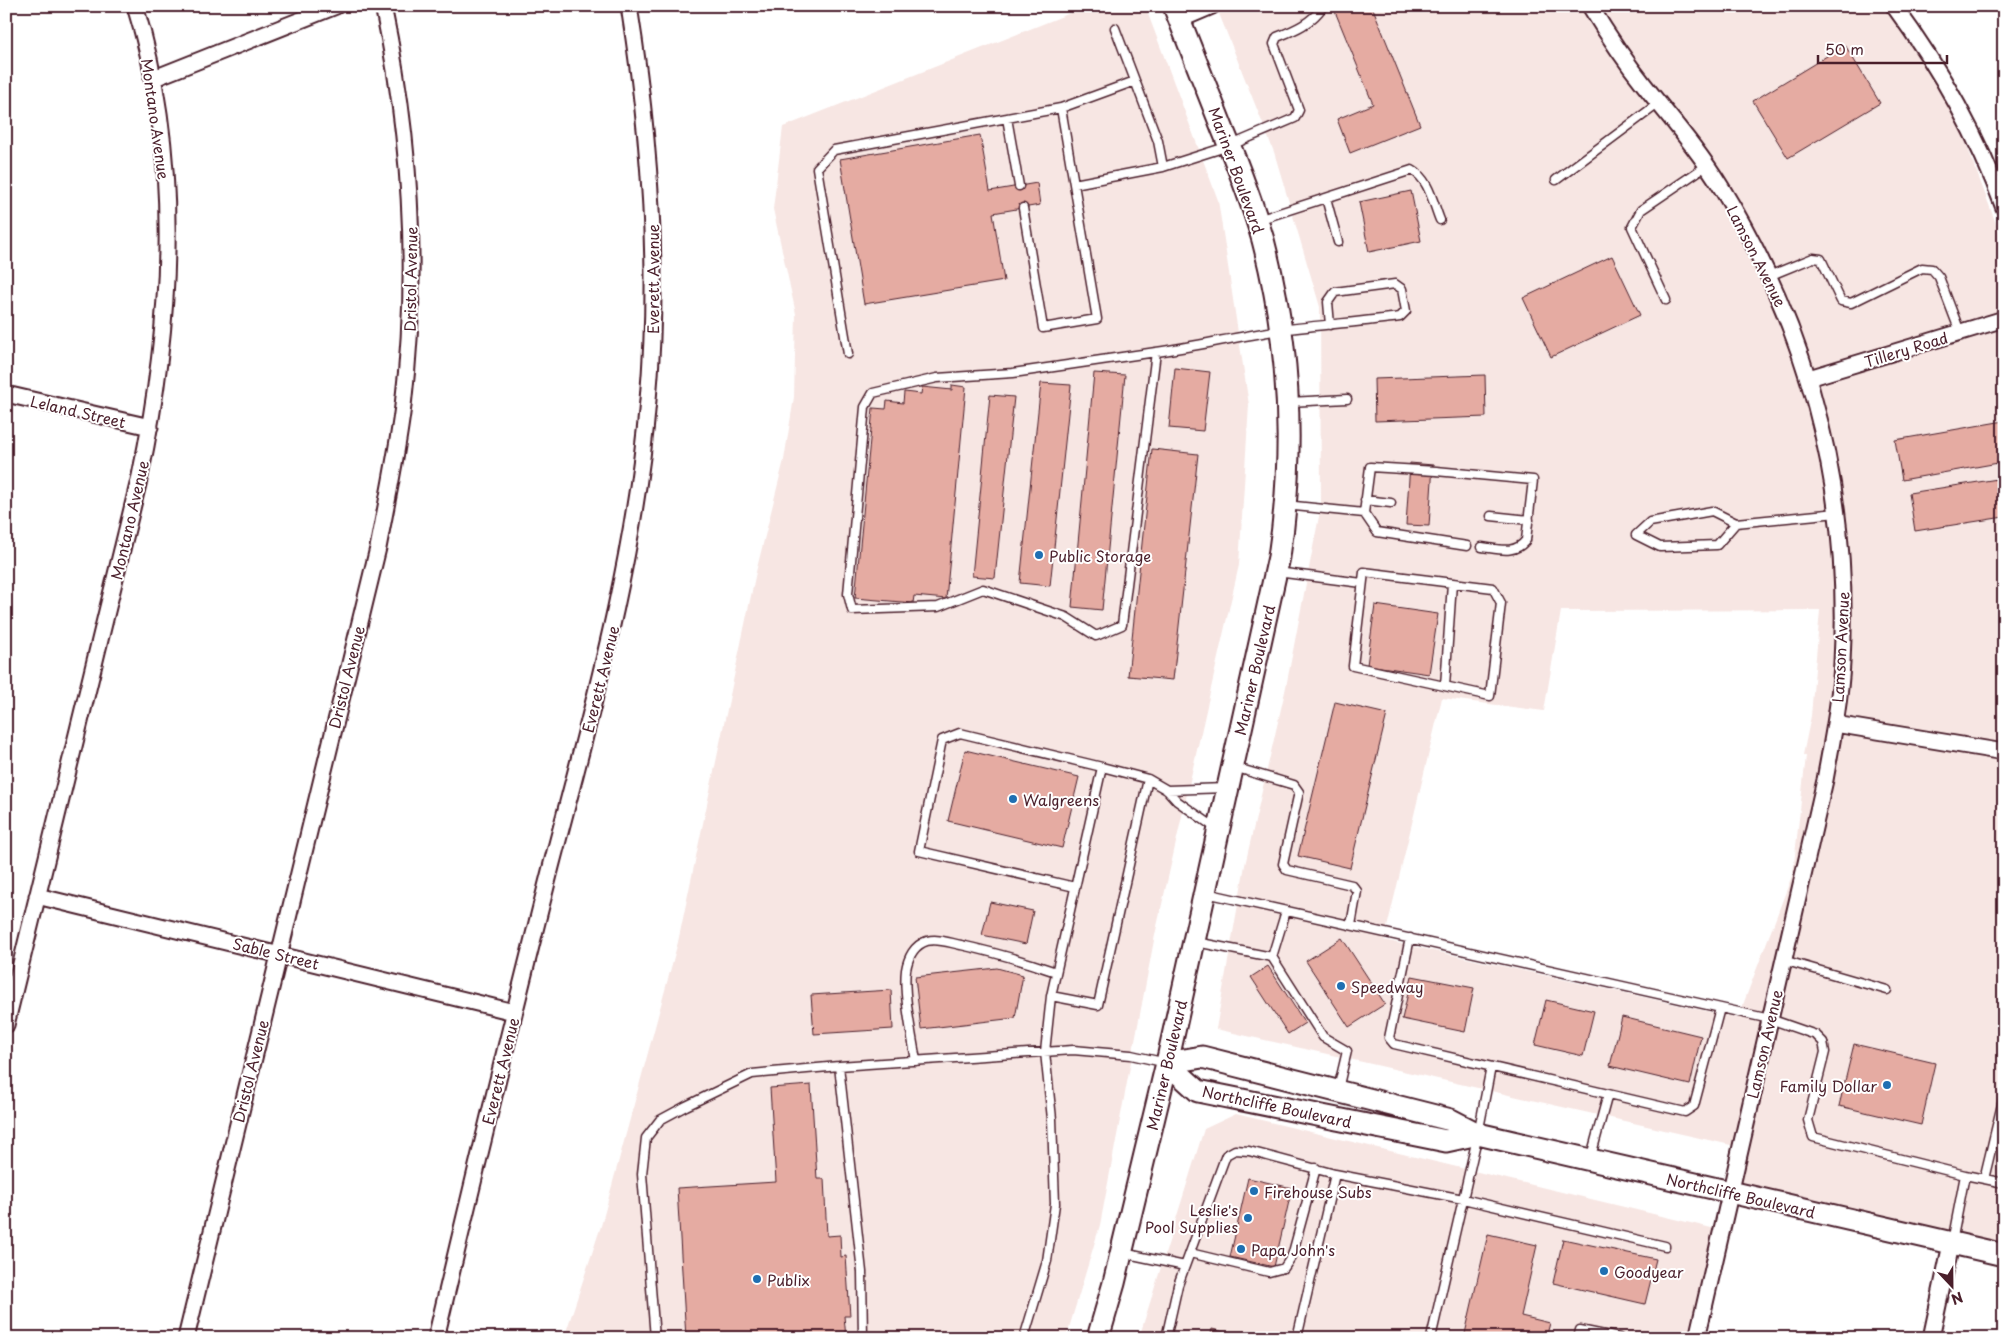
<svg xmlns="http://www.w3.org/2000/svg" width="2010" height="1344" viewBox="0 0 2010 1344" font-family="'Playpen Sans',sans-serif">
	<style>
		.built { fill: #f7e6e3; fill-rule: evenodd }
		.building { fill: #e5aba2; stroke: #4a1f2b }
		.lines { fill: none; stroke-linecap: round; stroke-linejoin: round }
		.lane-casing { stroke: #4a1f2b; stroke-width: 11 }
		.street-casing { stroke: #4a1f2b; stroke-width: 19 }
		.secondary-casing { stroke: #4a1f2b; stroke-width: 25 }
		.lane { stroke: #fff; stroke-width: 8 }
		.street { stroke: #fff; stroke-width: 15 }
		.secondary { stroke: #fff; stroke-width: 21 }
		.poi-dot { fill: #1f6fb2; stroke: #fff; stroke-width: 2 }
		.labels { text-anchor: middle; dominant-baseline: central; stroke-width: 4; stroke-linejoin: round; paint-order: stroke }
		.street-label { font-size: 15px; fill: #4a1f2b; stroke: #fff }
		.poi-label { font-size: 15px; fill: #4a1f2b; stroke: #fff; text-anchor: start }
	</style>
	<rect width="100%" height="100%" fill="#fff"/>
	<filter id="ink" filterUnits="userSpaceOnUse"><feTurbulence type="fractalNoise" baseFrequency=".02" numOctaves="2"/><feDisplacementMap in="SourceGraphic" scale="10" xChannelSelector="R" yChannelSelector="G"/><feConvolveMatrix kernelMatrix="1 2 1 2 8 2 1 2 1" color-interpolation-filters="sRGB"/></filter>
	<g filter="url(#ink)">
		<path class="built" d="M 1088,6 L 1145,6 L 1218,200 L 1249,405 L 1239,565 L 1155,935 L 1100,1225 L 1066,1338 L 564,1338 L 601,1226 L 678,942 L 756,572 L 784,460 L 794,397 L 796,314 L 773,209 L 783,127 Z
			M 1216,6 L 1881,6 L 1938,68 L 2004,245 L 2004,1245 L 1736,1183 L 1744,1148 L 1216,1029 L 1245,865 L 1286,687 L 1321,506 L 1320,307 L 1274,152 ZM 1820,610 L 1811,716 L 1803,755 L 1806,756 L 1793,873 L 1738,1018 L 1384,940 L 1442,698 L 1544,711 L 1561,611 Z
			M 1236,1114 L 1724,1231 L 1697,1338 L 1139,1338 L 1204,1129 Z"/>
		<path class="building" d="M 1340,6 L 1372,6 L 1420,125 L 1350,153 L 1337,119 L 1373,104 L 1334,9 Z
			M 1845,45 L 1880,103 L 1788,158 L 1753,101 Z
			M 980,135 L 990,191 L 1037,183 L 1040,205 L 993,213 L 1004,281 L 864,304 L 840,159 Z
			M 1411,191 L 1421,241 L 1369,252 L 1359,202 Z
			M 1612,256 L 1640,315 L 1551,357 L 1523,298 Z
			M 1175,368 L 1210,372 L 1203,431 L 1169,428 Z
			M 1094,373 L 1125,375 L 1102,610 L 1072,607 Z
			M 1485,375 L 1486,417 L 1375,421 L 1374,379 Z
			M 1041,383 L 1071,385 L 1050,586 L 1020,583 Z
			M 952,385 L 966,387 L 946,599 L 914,596 L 913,603 L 855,598 L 873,408 L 886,409 L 887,401 L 903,403 L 904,392 L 921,394 L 922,387 L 952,390 Z
			M 990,395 L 1014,397 L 995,578 L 972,576 Z
			M 2004,421 L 2004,462 L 1902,480 L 1895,440 Z
			M 1152,449 L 1198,454 L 1173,680 L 1128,676 Z
			M 1410,463 L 1433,465 L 1429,526 L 1406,525 Z
			M 2004,478 L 2004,517 L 1915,531 L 1909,493 Z
			M 1375,605 L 1438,614 L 1429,674 L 1367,665 Z
			M 1335,702 L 1387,714 L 1350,868 L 1298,856 Z
			M 965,750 L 1079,777 L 1062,848 L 948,821 Z
			M 990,902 L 1033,911 L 1026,944 L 982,935 Z
			M 1342,938 L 1385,1004 L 1349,1027 L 1306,961 Z
			M 1268,966 L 1305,1023 L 1288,1034 L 1251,977 Z
			M 997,968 L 1023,975 L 1015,1018 L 921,1029 L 915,977 Z
			M 1412,976 L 1474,988 L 1465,1032 L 1402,1019 Z
			M 891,990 L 893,1029 L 814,1034 L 811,995 Z
			M 1546,1000 L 1594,1011 L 1583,1056 L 1535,1045 Z
			M 1622,1017 L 1701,1036 L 1690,1085 L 1610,1066 Z
			M 1854,1044 L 1935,1063 L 1921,1125 L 1839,1106 Z
			M 811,1085 L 817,1179 L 824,1179 L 827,1236 L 840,1235 L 841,1257 L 846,1256 L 850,1316 L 844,1316 L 846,1338 L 686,1338 L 677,1188 L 776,1182 L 770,1088 Z
			M 1248,1178 L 1292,1188 L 1274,1267 L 1230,1257 Z
			M 1488,1234 L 1537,1245 L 1521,1316 L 1550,1323 L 1546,1338 L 1464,1338 Z
			M 1563,1239 L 1656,1259 L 1645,1304 L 1553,1283 Z
			M 1212,1329 L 1247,1338 L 1210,1338 Z"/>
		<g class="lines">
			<g class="lane-casing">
				<path id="lane" d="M 1115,28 L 1158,141 L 1163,167
					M 1061,108 L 1135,81
					M 1007,118 L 1019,186
					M 1556,180 L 1659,103
					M 1326,198 L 1338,242
					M 1023,208 L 1043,328 L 1097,319 L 1074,184
					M 1258,220 L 1412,170 C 1429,179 1433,203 1440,220
					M 1769,276 L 1813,258 L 1821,259 L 1841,301 L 1851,303 L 1922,268 L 1932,269 L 1939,277 L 1960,332
					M 1666,300 L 1632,227 L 1641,210 L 1706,166
					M 1156,352 L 1122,625 L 1096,636 L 1066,617 L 983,589 L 938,607 L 852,610 L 848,594 L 865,407 L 873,393 L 937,378 L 1013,373 L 1156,352 C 1198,346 1239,336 1281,330 C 1320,325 1360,322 1400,317 L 1406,311 L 1402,289 L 1395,284 L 1335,292 L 1328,302 L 1330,325
					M 848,354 L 817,168 L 834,150 L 1061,108 L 1074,184 L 1163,167 L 1229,146 L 1295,118 L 1299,110 L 1274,44 L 1277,37 C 1295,30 1312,23 1323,6
					M 1289,402 L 1347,399
					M 1365,500 L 1391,503
					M 1285,505 L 1364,513 L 1377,532 L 1467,546
					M 1364,513 L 1370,467 L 1436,471 L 1533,480 L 1526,540 C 1515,555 1498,549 1482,547
					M 1491,516 L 1529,520
					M 1736,523 L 1717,545 L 1660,547 L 1636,535 L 1650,522 L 1712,511 L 1736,523 L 1837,513
					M 1277,572 L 1362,583
					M 1364,572 L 1493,588 L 1501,603 L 1490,696 L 1353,666 Z
					M 1445,686 L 1452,583
					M 1234,767 L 1294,785 L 1299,792 L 1283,864 L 1287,870 L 1352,885 L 1357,891 L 1351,925
					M 1167,790 L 1226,788
					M 1075,887 L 919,851 L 942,740 L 960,733 L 1102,767
					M 1206,893 L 1770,1019 L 1816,1035 L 1823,1042 L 1825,1052 L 1808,1120 L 1813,1137 L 1965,1175
					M 1286,911 L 1272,957 L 1323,1037 L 1347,1051 L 1338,1089
					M 1410,938 L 1389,1038 L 1394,1044 L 1685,1112 L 1694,1106 L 1720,1008
					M 1196,942 L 1272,957
					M 1783,960 L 1887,990
					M 1051,996 L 1102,767 L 1148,779
					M 916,1061 C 912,1036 903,994 906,970 C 908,958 914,945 927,941 C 938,938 950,943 961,945 C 993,952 1024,961 1056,972
					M 839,1066 L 862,1272 L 863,1338
					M 1590,1160 L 1608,1094
					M 1984,1179 L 2004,1096
					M 1952,1242 L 1965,1175 L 2004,1183
					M 1123,1253 L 1185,1266
					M 1190,1253 L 1269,1272 L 1284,1268 L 1292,1256 L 1316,1168
					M 655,1338 L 642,1174 L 646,1138 L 660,1120 L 686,1106 L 752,1074 L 839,1066 L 1073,1050 L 1131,1055 L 1167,1063
					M 1024,1338 L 1047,1261 L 1055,1204 L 1052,1119 L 1045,1052 L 1051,996 L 1098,1005 L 1148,779 L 1167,790 L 1177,801 L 1217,829
					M 1166,1338 L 1178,1285 L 1226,1155 L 1235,1150 L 1249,1151 L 1335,1174
					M 1297,1338 L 1335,1174 L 1463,1199 L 1665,1246
					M 1431,1338 L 1478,1134 L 1491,1067
					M 1578,1338 L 1580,1330 L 1619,1338"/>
			</g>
			<g class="street-casing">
				<path id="street" d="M 1590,6 C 1607,34 1625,61 1645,86 C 1671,119 1699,151 1721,187 C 1810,333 1851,492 1842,663 C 1840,702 1832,741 1825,780 L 1697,1338
					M 1894,6 C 1939,67 1978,136 2004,208
					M 1179,20 L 1212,6
					M 152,79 L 336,6
					M 1809,378 L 2004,319
					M 6,394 L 150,427
					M 1835,724 L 2004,752
					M 37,896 L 514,1012
					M 6,1025 L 140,476 C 172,325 182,156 135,6
					M 186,1338 L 378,548 C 387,501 397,454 403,406 C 419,272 411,138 383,6
					M 436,1338 C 473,1181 511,1024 551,867 C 591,713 635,560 648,400 C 660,269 650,137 629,6
					M 1931,1338 L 1951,1244"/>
			</g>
			<g class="secondary-casing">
				<path id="secondary" d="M 1167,1063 L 1202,1057 L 1451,1120 L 1478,1134 L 2004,1255
					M 1167,1063 L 1198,1091 L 1446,1141 L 1478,1134
					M 1098,1338 L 1114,1283 L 1167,1063 L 1279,557 C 1295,451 1290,344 1263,240 C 1252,202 1238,166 1223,130 C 1207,89 1190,47 1174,6"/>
			</g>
			<use href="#lane" class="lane"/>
			<use href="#street" class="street"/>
			<use href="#secondary" class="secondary"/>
		</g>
	</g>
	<g class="poi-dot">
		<circle cx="1039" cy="555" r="5"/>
		<circle cx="1013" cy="799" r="5"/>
		<circle cx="1341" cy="986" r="5"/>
		<circle cx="1887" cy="1085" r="5"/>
		<circle cx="1254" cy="1191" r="5"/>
		<circle cx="1248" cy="1218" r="5"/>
		<circle cx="1241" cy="1249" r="5"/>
		<circle cx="1604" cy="1271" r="5"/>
		<circle cx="757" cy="1279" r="5"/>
	</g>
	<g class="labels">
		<g class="street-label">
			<text transform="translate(156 119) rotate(82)">Montano Avenue</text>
			<text transform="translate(1237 170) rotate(70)">Mariner Boulevard</text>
			<text transform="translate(1757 256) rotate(63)">Lamson Avenue</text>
			<text transform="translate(410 279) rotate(-89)">Dristol Avenue</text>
			<text transform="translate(652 279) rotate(-90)">Everett Avenue</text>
			<text transform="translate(1906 349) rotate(-17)">Tillery Road</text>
			<text transform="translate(78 411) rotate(13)">Leland Street</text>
			<text transform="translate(129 520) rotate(-77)">Montano Avenue</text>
			<text transform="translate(1840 647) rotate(-87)">Lamson Avenue</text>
			<text transform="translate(1254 670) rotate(-77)">Mariner Boulevard</text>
			<text transform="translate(346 677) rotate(-76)">Dristol Avenue</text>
			<text transform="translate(600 679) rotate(-76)">Everett Avenue</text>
			<text transform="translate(276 953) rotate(14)">Sable Street</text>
			<text transform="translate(1764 1044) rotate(-77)">Lamson Avenue</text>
			<text transform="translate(1166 1065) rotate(-77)">Mariner Boulevard</text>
			<text transform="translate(250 1071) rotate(-76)">Dristol Avenue</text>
			<text transform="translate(500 1071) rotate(-76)">Everett Avenue</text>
			<text transform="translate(1277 1106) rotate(12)">Northcliffe Boulevard</text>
			<text transform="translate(1741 1195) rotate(13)">Northcliffe Boulevard</text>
		</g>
		<g class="poi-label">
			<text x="1049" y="555">Public Storage</text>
			<text x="1023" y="799">Walgreens</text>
			<text x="1351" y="986">Speedway</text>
			<text x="1877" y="1085" text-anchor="end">Family Dollar</text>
			<text x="1264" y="1191">Firehouse Subs</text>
			<text x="1238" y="1209" text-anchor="end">Leslie's<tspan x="1238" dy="17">Pool Supplies</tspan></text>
			<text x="1251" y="1249">Papa John's</text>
			<text x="1614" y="1271">Goodyear</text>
			<text x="767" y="1279">Publix</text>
		</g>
	</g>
	<rect width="2010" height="1344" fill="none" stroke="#fff" stroke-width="25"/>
	<rect x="12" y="12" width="1985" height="1319" fill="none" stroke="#4a1f2b" stroke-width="2" filter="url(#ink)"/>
	<g transform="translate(1952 1286) rotate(158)" stroke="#ffffff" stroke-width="4" paint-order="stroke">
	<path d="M0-4L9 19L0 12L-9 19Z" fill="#4a1f2b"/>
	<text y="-8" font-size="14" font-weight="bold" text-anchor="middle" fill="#4a1f2b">N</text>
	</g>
	<path d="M1818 55v8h129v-8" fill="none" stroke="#4a1f2b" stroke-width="2.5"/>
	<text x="1825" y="55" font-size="15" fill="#4a1f2b" stroke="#ffffff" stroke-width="4" paint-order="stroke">50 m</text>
</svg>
